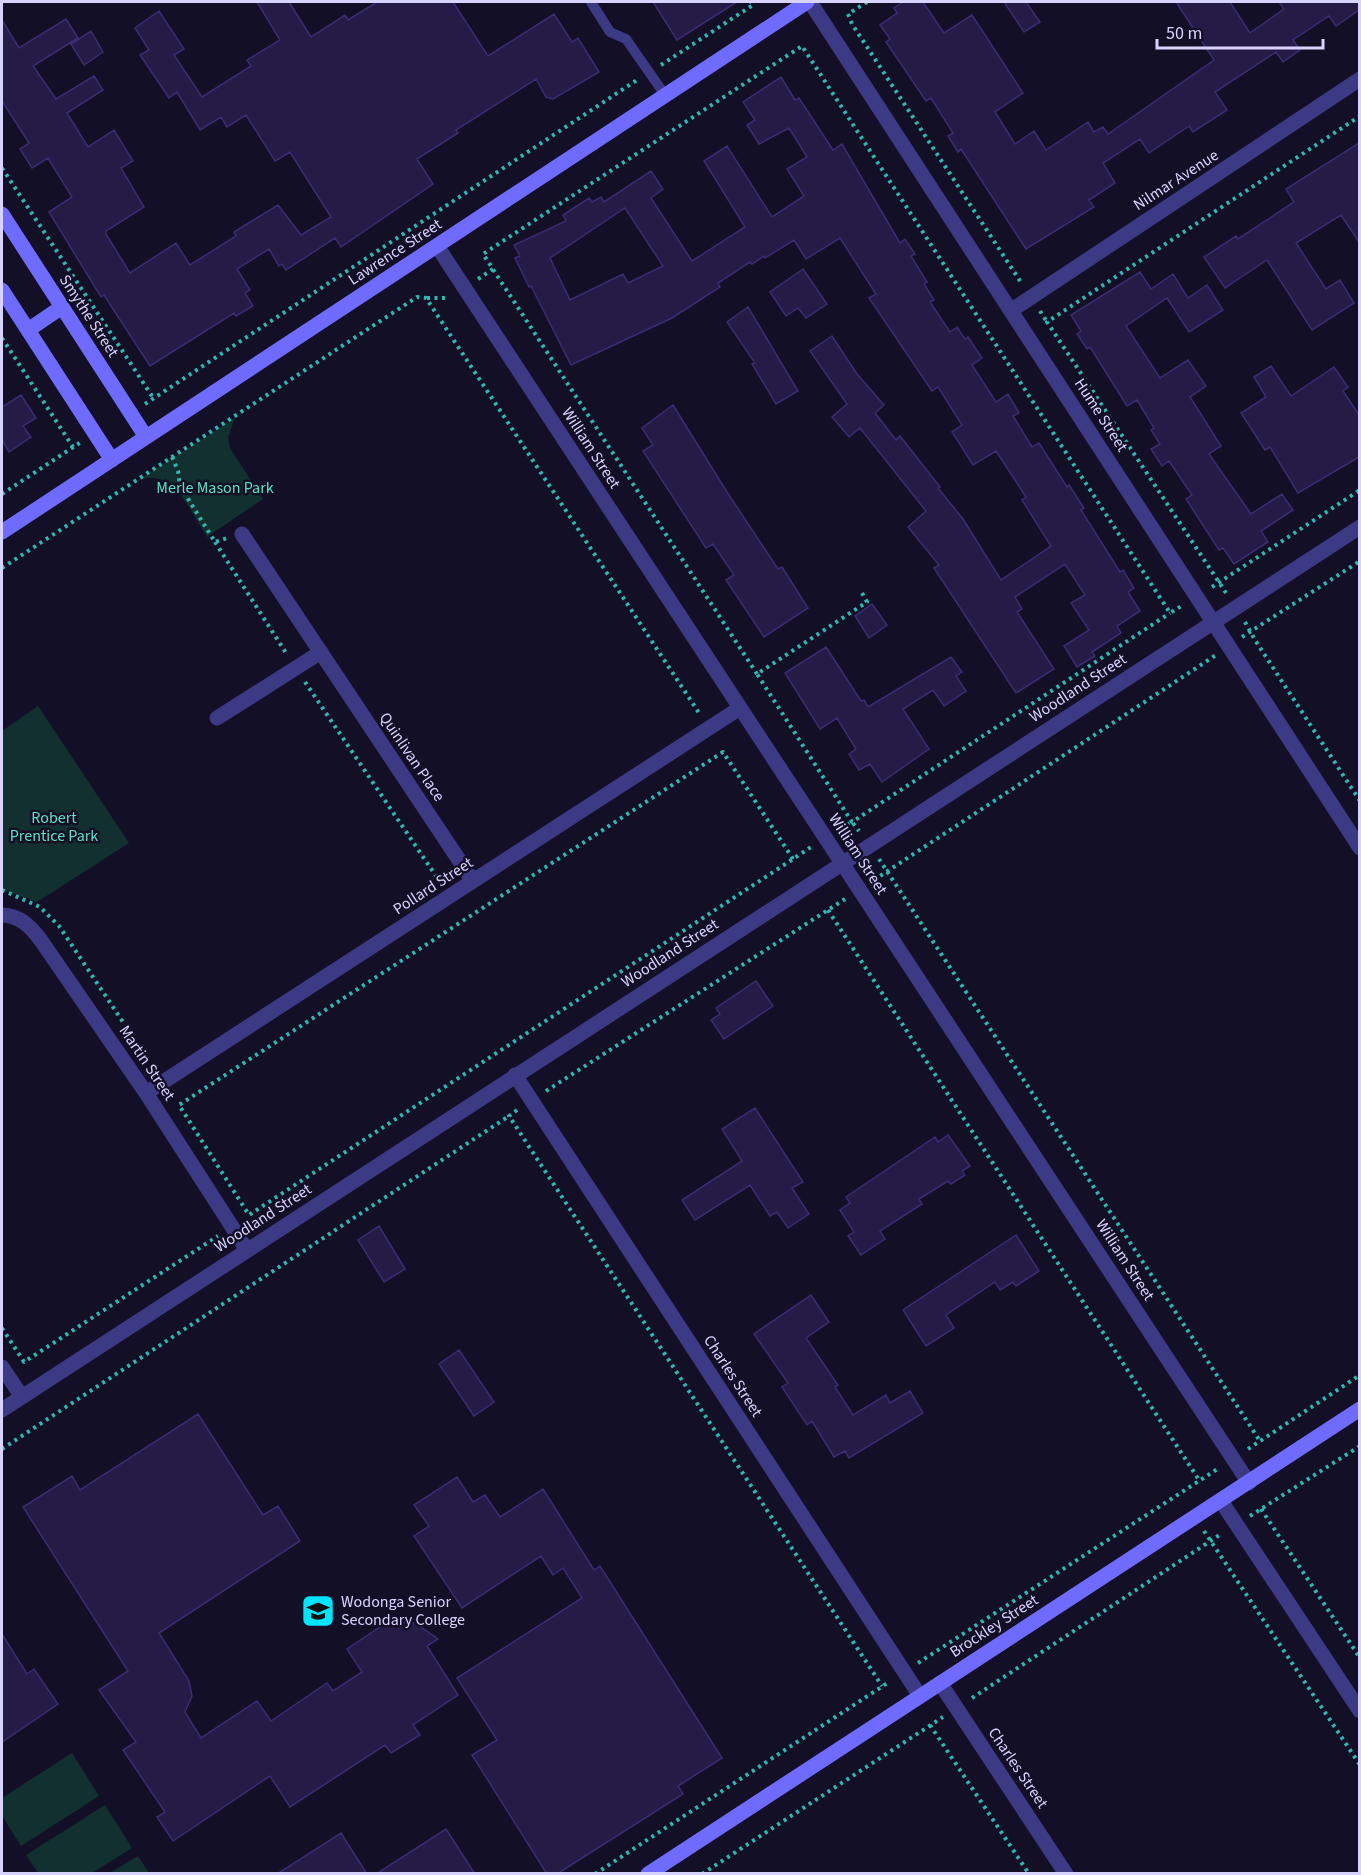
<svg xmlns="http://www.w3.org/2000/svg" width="1361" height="1875" viewBox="0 0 1361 1875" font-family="'Source Sans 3',sans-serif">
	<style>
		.green { fill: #12302f }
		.building { fill: #241b47; stroke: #3b2d73; stroke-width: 1.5; fill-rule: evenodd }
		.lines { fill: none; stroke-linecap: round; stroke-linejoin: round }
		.path { stroke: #2fb8b0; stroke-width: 4; stroke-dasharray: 3 4.5; stroke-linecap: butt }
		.lane { stroke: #3d3a85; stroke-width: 10 }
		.street { stroke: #3d3a85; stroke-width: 15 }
		.secondary { stroke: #6f6bff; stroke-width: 15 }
		.labels { text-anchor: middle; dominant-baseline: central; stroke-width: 5; stroke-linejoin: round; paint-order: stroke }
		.street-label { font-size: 16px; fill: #d9d4ff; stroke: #130f26 }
		.park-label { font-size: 16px; fill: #5fe0c0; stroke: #130f26 }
		.poi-label { font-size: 16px; fill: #d9d4ff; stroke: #130f26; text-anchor: start }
	</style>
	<rect width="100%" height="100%" fill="#130f26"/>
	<path class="green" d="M 235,418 L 228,437 L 230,448 L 263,499 L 207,537 C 191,513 173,465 137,481 Z
		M 38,706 L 129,843 L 37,902 L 2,889 L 2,731 Z
		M 72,1753 L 99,1796 L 21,1846 L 2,1816 L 2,1798 Z
		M 105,1805 L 132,1848 L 92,1873 L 38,1873 L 26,1855 Z
		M 138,1856 L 149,1873 L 110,1873 Z"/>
	<path class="building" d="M 257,2 L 289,2 L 311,37 L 345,15 L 348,20 L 377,2 L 453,2 L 488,56 L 554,14 L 572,42 L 578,38 L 599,72 L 553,99 L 546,97 L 536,79 L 456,130 L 458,133 L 417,159 L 433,184 L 341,247 L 335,238 L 286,270 L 282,264 L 279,266 L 269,249 L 237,269 L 250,290 L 245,293 L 253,306 L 236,316 L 234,313 L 150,366 L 104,295 L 101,297 L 49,212 L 72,197 L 48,158 L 32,168 L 20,149 L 29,143 L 2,101 L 2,20 L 19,48 L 66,19 L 78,38 L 33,66 L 56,99 L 94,76 L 103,90 L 67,113 L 88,147 L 114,130 L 133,161 L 121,168 L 144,207 L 106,231 L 106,234 L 130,273 L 176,243 L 190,265 L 236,236 L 234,232 L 278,205 L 301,235 L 331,217 L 290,152 L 275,161 L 246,115 L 227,127 L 221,117 L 200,130 L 177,92 L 169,98 L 140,55 L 149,50 L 135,28 L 159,11 L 184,49 L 174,55 L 202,97 L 251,66 L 247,60 L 280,40 Z
		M 653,2 L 737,2 L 677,40 Z
		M 903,2 L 923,2 L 944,33 L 972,15 L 1023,93 L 995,112 L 1015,144 L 1034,131 L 1046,150 L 1088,122 L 1094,132 L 1103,127 L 1108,134 L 1214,60 L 1176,2 L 1230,2 L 1250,33 L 1284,9 L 1279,2 L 1359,2 L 1359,10 L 1336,26 L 1329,16 L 1293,40 L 1300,50 L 1283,62 L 1276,52 L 1215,92 L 1227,110 L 1193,132 L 1189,126 L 1149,153 L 1140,139 L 1103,163 L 1115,183 L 1089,200 L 1094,207 L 1026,249 L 961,149 L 958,152 L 948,136 L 953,133 L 931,98 L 926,101 L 886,42 L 890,39 L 880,25 L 897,13 L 894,8 Z
		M 1004,2 L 1026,2 L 1040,22 L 1024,32 Z
		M 91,31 L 103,52 L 84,65 L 71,44 Z
		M 781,77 L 795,100 L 799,98 L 833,150 L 842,144 L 900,243 L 905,239 L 915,254 L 911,256 L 927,282 L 924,284 L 934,300 L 930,302 L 950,332 L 957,327 L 965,339 L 968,337 L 982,358 L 972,365 L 996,402 L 1008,394 L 1019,413 L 1013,416 L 1032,447 L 1039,443 L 1067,487 L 1069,485 L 1084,508 L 1081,510 L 1120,572 L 1123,570 L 1134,588 L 1128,592 L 1140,611 L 1117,626 L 1121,633 L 1092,652 L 1095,656 L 1077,667 L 1064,646 L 1089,630 L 1071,603 L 1085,595 L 1065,564 L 1015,597 L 1022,609 L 1017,612 L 1054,669 L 1016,693 L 934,568 L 939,565 L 908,527 L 926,511 L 860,428 L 849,437 L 832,417 L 847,404 L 810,351 L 832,336 L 857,374 L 884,405 L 875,413 L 896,440 L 900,436 L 940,487 L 938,488 L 963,519 L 1001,580 L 1051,546 L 1022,500 L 1026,497 L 996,451 L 973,465 L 952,432 L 962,425 L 938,387 L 932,391 L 869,298 L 876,294 L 840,238 L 806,259 L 794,240 L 765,258 L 764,256 L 752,264 L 750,262 L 718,283 L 720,287 L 672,318 L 571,365 L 531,286 L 529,287 L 515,258 L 520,256 L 514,245 L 566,221 L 563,215 L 589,198 L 592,202 L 601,197 L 604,202 L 651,171 L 663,189 L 651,198 L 692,261 L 745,227 L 704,161 L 727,146 L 772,217 L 804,196 L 787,169 L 807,157 L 789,128 L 759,144 L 747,125 L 755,120 L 743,102 ZM 625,208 L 663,266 L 628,283 L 623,274 L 570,300 L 550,258 Z
		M 1359,143 L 1359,242 L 1341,215 L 1296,243 L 1326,289 L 1340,280 L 1354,303 L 1312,330 L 1267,260 L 1225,288 L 1204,257 L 1236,236 L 1238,239 L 1294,202 L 1286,189 Z
		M 803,269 L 827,304 L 806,318 L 798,308 L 786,316 L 770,292 Z
		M 1140,272 L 1151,289 L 1173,274 L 1188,298 L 1207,285 L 1223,310 L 1189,332 L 1167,298 L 1126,326 L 1160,378 L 1188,360 L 1206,386 L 1190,397 L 1221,446 L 1209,454 L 1251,514 L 1282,494 L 1293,510 L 1261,531 L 1268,542 L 1234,564 L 1223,548 L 1219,550 L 1186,499 L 1192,495 L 1169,461 L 1162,466 L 1151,449 L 1160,444 L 1151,430 L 1154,428 L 1137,400 L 1127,406 L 1090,347 L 1087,349 L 1077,334 L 1081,331 L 1071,315 Z
		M 748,307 L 798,391 L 776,404 L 752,364 L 755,363 L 727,322 Z
		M 1271,366 L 1291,396 L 1334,367 L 1348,387 L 1343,391 L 1359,415 L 1359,457 L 1298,493 L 1270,447 L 1265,450 L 1241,413 L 1266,397 L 1254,377 Z
		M 21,395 L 36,418 L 23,426 L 31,437 L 9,452 L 2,440 L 2,407 Z
		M 673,405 L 727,492 L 778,569 L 782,567 L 808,608 L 764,637 L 726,580 L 734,575 L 713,544 L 706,548 L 643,451 L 653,445 L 642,428 Z
		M 872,604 L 887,625 L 869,638 L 855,616 Z
		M 826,647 L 861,701 L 864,700 L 868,707 L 951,657 L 962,672 L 956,676 L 966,691 L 944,706 L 933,690 L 903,709 L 929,749 L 882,782 L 870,764 L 859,770 L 849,754 L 856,749 L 837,718 L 820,729 L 785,673 Z
		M 756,981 L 773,1006 L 724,1039 L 711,1020 L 720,1014 L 716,1008 Z
		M 755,1108 L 803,1182 L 792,1188 L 809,1214 L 788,1228 L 777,1212 L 770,1216 L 750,1185 L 695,1220 L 682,1200 L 742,1161 L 722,1129 Z
		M 948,1135 L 970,1166 L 962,1171 L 965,1175 L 951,1184 L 948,1181 L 919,1199 L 922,1204 L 880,1231 L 885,1239 L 861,1255 L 848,1236 L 854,1232 L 840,1210 L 850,1203 L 846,1197 L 935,1137 L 938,1142 Z
		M 379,1226 L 405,1269 L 384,1282 L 358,1240 Z
		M 1016,1235 L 1039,1271 L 1016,1286 L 1013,1282 L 1000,1290 L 995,1282 L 946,1315 L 954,1328 L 926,1346 L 903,1310 Z
		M 811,1295 L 829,1322 L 806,1338 L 838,1385 L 835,1387 L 853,1415 L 886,1395 L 890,1403 L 910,1391 L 923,1413 L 849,1458 L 845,1451 L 834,1457 L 812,1421 L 807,1425 L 782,1387 L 788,1383 L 754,1334 Z
		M 459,1350 L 494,1402 L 474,1416 L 439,1364 Z
		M 198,1414 L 263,1515 L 278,1506 L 300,1541 L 159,1633 L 189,1681 L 192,1696 L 185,1712 L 201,1738 L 257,1701 L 271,1721 L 327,1683 L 333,1691 L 362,1672 L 347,1649 L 386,1623 L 415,1623 L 438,1639 L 427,1646 L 458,1695 L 413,1725 L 420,1735 L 391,1753 L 385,1745 L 290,1807 L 270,1776 L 173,1841 L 157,1817 L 165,1812 L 123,1750 L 136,1742 L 99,1690 L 128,1671 L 23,1507 L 72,1476 L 80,1490 Z
		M 457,1477 L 473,1502 L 485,1495 L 500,1517 L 543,1489 L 594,1570 L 600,1566 L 722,1758 L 678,1786 L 683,1794 L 557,1874 L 547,1874 L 472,1755 L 497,1740 L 457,1678 L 582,1598 L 563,1568 L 553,1575 L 541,1556 L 462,1608 L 414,1536 L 429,1526 L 414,1505 Z
		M 2,1634 L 27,1674 L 34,1669 L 58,1704 L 2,1742 Z
		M 446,1829 L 475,1874 L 376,1874 Z
		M 341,1833 L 367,1874 L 277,1874 Z"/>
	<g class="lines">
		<path class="path" d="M 867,2 L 848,14 L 852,24 L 1022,284
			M 661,65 L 753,5 L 751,2
			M 2,168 L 154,399
			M 478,279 L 493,269
			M 427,298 L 449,298
			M 1040,311 L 1047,322
			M 2,338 L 73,447
			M 145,404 L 637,80
			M 172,457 L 178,471 L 180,486 L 215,542 L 227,538
			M 2,494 L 81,442
			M 215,542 L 286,653
			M 2,568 L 417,297 L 426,298 L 699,713
			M 1212,587 L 1360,490
			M 862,593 L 867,602 L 757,674 L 852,822 L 1170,613
			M 1226,593 L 1047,322 L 1360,116
			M 1245,622 L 1255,640 L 1360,801
			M 1242,637 L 1360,561
			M 757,674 L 483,254 L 802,46 L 1170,613 L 1183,605
			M 305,682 L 440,882
			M 840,828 L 852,822 L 859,831
			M 793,859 L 723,752 L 179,1105 L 249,1215 L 790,861 L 811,847
			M 879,859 L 1260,1441
			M 874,880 L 1216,655
			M 2,890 L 40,907 L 59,926 L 137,1043
			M 828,910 L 1199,1480
			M 546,1091 L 845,899
			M 517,1110 L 509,1116 L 882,1686
			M 2,1328 L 24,1362 L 218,1236
			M 2,1449 L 509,1116
			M 1248,1449 L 1360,1375
			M 1261,1509 L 1360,1658
			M 1250,1516 L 1360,1446
			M 1204,1531 L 1360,1765
			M 918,1663 L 1219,1468
			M 972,1698 L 1221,1534
			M 930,1725 L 1029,1874
			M 595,1874 L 889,1682
			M 702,1874 L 943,1717"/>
		<path class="lane" d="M 591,2 L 610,32 L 626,39 L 665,95"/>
		<path class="street" d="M 810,2 L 1360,848
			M 437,246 L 1249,1483
			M 1012,310 L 1360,79
			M 242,534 L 473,881
			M 217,718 L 321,652
			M 2,915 C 20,916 29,925 40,939 L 146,1093 L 247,1250
			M 515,1075 L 920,1696
			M 146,1093 L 740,708
			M 2,1367 L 22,1397
			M 2,1410 L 1360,527
			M 1221,1501 L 1360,1711
			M 940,1683 L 1066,1874"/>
		<path class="secondary" d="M 2,214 L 146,437
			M 2,290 L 112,460
			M 28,330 L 62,307
			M 2,532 L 807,2
			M 648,1874 L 1360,1409"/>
	</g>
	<defs>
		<g id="school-square" transform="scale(1.725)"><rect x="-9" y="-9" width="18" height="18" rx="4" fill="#00e5ff" stroke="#130f26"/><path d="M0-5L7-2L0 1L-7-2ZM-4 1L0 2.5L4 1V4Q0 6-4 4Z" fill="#111"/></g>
	</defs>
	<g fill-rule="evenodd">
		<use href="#school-square" x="318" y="1611"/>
	</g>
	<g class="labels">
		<g class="street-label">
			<text transform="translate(1176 180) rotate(-33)">Nilmar Avenue</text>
			<text transform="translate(395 252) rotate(-33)">Lawrence Street</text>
			<text transform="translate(89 316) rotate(57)">Smythe Street</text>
			<text transform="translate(1101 415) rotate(57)">Hume Street</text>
			<text transform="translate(591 448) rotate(57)">William Street</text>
			<text transform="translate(1078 688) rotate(-33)">Woodland Street</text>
			<text transform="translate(412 757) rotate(56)">Quinlivan Place</text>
			<text transform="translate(858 854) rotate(57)">William Street</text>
			<text transform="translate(433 886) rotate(-33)">Pollard Street</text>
			<text transform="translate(670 953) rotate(-33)">Woodland Street</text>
			<text transform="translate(147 1063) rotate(56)">Martin Street</text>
			<text transform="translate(263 1218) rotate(-33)">Woodland Street</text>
			<text transform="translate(1125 1260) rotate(57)">William Street</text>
			<text transform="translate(733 1376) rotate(57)">Charles Street</text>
			<text transform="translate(994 1626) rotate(-33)">Brockley Street</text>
			<text transform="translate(1018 1768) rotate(56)">Charles Street</text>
		</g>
		<g class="park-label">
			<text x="215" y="488">Merle Mason Park</text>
			<text x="54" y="818">Robert<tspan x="54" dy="18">Prentice Park</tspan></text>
		</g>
		<g class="poi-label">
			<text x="341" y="1602">Wodonga Senior<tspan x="341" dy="18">Secondary College</tspan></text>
		</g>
	</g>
	<rect width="1361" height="1875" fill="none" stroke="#d9d4ff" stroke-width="6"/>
	<path d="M1157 39v9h166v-9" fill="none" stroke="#d9d4ff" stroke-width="3"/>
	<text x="1166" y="39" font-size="18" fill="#d9d4ff" stroke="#130f26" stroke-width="4.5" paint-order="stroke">50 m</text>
</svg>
